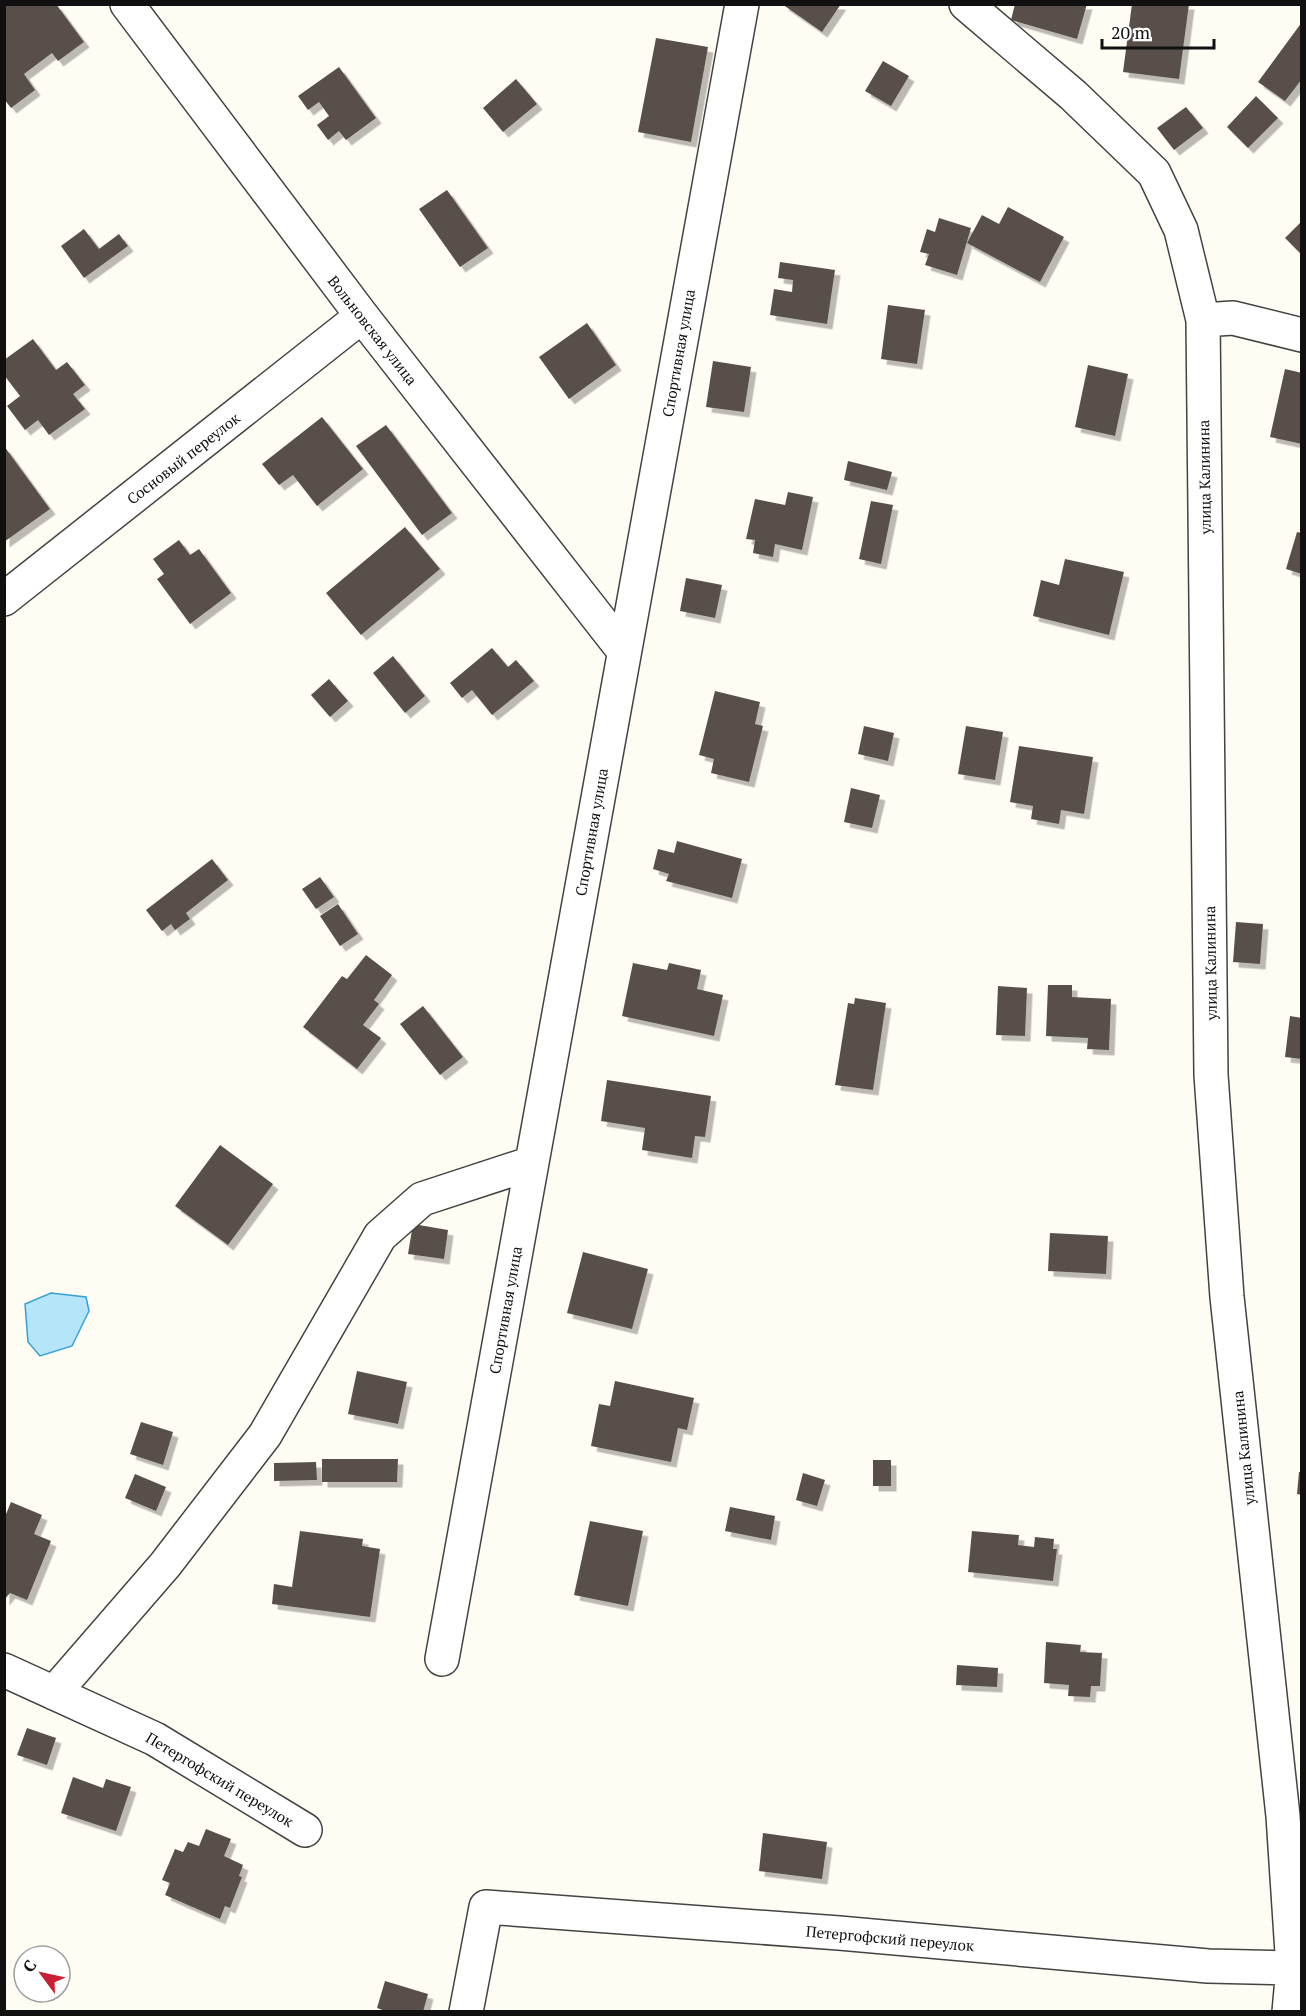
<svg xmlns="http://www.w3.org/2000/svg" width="1306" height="2016" viewBox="0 0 1306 2016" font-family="'PT Serif',serif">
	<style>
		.water { fill: #b4e5f9; stroke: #37a1d4; stroke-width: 1.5 }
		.building { fill: #59504b; filter: url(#shadow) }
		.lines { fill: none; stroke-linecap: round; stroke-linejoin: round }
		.minor-casing { stroke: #434343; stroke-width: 36 }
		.minor { stroke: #fff; stroke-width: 33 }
		.labels { text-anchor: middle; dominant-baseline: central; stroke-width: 6; stroke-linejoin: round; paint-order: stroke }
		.street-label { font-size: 15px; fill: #101010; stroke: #fff }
	</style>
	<defs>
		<filter id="shadow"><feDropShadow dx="5.5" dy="5.5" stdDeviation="0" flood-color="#0004"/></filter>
	</defs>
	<rect width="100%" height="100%" fill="#fffcf3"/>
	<path class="water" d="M 51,1293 L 86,1297 L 89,1311 L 72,1346 L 40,1356 L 28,1342 L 25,1304 Z"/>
	<path class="building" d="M 4,4 L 56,4 L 84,42 L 58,61 L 52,53 L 24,74 L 35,90 L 11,108 L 4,99 Z
		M 782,4 L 841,4 L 822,32 Z
		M 1015,4 L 1087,4 L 1077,39 L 1011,20 Z
		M 1132,4 L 1189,4 L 1179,79 L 1123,72 Z
		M 1302,22 L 1302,79 L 1285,101 L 1258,82 Z
		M 656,38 L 708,47 L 691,142 L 638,132 Z
		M 883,61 L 909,76 L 891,106 L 865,91 Z
		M 339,67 L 376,118 L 346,140 L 339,131 L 328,140 L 317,125 L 329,116 L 319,102 L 308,110 L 298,96 Z
		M 516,79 L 537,104 L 503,132 L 483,108 Z
		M 1256,96 L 1278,118 L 1248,148 L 1227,127 Z
		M 1186,107 L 1203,128 L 1174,150 L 1157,128 Z
		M 447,190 L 488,248 L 460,267 L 419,209 Z
		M 1008,207 L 1064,237 L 1040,282 L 967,243 L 982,215 L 999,224 Z
		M 939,218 L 971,228 L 957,275 L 925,265 L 929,254 L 920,252 L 927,229 L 935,232 Z
		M 1302,221 L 1302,255 L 1285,238 Z
		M 84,229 L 99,249 L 119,234 L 128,246 L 84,278 L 61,246 Z
		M 780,262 L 835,270 L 827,324 L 770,315 L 774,289 L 792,292 L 793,280 L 778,278 Z
		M 888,305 L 925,310 L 917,364 L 881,359 Z
		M 587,323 L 616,365 L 569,399 L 539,357 Z
		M 33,339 L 56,370 L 67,362 L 85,385 L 73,394 L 85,409 L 49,435 L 38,420 L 25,430 L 7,406 L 20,396 L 4,375 L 4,360 Z
		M 713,361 L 751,367 L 744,412 L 706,407 Z
		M 1088,365 L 1128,374 L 1115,436 L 1075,427 Z
		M 1285,369 L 1302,373 L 1302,444 L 1270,437 Z
		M 322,417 L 363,469 L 317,506 L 293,475 L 279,485 L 262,464 Z
		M 386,425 L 452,513 L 422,535 L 356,446 Z
		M 4,446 L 50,509 L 4,542 Z
		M 848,461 L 892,472 L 887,490 L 844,480 Z
		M 788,492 L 813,497 L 802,550 L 775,544 L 773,557 L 753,553 L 755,540 L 746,539 L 755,499 L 785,505 Z
		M 871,501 L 893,505 L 881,564 L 859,559 Z
		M 405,527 L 440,569 L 361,635 L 326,593 Z
		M 1297,532 L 1302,533 L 1302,574 L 1286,569 Z
		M 179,540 L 190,555 L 199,549 L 231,593 L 190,624 L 157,579 L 164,574 L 153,559 Z
		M 1065,559 L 1124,572 L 1109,635 L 1033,616 L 1041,580 L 1059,585 Z
		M 686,578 L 722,585 L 715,618 L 680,611 Z
		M 492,648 L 508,667 L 516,660 L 534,681 L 492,715 L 472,690 L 462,698 L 450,683 Z
		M 393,656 L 425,696 L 405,713 L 373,673 Z
		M 329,679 L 348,701 L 330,717 L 311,695 Z
		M 715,691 L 760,702 L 755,724 L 763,726 L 749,782 L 711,773 L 714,759 L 699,755 Z
		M 864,726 L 894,733 L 888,761 L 858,754 Z
		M 966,726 L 1003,732 L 995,780 L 958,774 Z
		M 1019,746 L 1093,757 L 1084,814 L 1061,810 L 1059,824 L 1031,819 L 1033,806 L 1010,802 Z
		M 851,788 L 880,795 L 872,828 L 844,822 Z
		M 677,841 L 742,859 L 732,898 L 666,881 L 669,874 L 653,869 L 658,849 L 674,853 Z
		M 212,859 L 228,880 L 186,913 L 190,919 L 175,930 L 171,924 L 162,931 L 146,910 Z
		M 320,877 L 334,897 L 316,909 L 302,889 Z
		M 338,904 L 358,934 L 340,946 L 320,916 Z
		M 1236,922 L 1263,924 L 1260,964 L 1233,962 Z
		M 366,955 L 392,975 L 374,1000 L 379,1004 L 363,1025 L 381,1038 L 357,1069 L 303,1027 L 342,976 L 347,979 Z
		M 633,963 L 667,970 L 669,963 L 701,970 L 697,989 L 723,995 L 714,1036 L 622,1016 Z
		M 1048,985 L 1072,985 L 1072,997 L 1111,999 L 1109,1050 L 1087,1049 L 1088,1038 L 1046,1036 Z
		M 998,986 L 1027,988 L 1025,1036 L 996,1035 Z
		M 855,998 L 886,1003 L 873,1090 L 835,1085 L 848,1003 L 854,1004 Z
		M 423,1006 L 463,1057 L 440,1075 L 400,1024 Z
		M 1290,1016 L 1302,1018 L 1302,1059 L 1285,1057 Z
		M 607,1080 L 711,1096 L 705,1137 L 695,1136 L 692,1158 L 642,1150 L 645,1128 L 601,1121 Z
		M 220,1145 L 273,1184 L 228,1245 L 175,1206 Z
		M 413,1224 L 448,1230 L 444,1259 L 408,1254 Z
		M 1050,1233 L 1108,1236 L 1106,1274 L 1048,1271 Z
		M 583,1252 L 648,1269 L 632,1329 L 567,1313 Z
		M 357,1371 L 407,1382 L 398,1424 L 348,1414 Z
		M 615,1381 L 694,1398 L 687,1430 L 678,1428 L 671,1462 L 591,1446 L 599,1404 L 610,1406 Z
		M 141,1422 L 173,1432 L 163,1465 L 130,1454 Z
		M 322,1459 L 398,1459 L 397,1482 L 322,1482 Z
		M 873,1460 L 891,1460 L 891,1486 L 873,1486 Z
		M 316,1462 L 317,1480 L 274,1481 L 274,1463 Z
		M 1299,1472 L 1302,1472 L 1302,1495 L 1297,1494 Z
		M 803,1473 L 825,1480 L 817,1506 L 796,1500 Z
		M 135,1474 L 166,1487 L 156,1511 L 125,1498 Z
		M 11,1502 L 42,1515 L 34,1534 L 51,1541 L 27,1600 L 10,1593 L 4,1600 L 4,1519 Z
		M 730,1507 L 775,1516 L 771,1540 L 725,1531 Z
		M 590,1521 L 643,1531 L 628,1606 L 574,1595 Z
		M 300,1531 L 363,1539 L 362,1546 L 380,1549 L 370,1617 L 272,1604 L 274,1584 L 292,1587 Z
		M 972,1531 L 1019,1535 L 1018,1545 L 1034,1547 L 1035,1537 L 1054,1539 L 1053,1549 L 1057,1549 L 1053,1581 L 968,1572 Z
		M 1046,1642 L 1081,1645 L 1080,1652 L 1102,1653 L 1100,1686 L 1091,1686 L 1090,1697 L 1068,1696 L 1069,1685 L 1044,1683 Z
		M 957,1665 L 998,1668 L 997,1687 L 956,1685 Z
		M 27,1728 L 56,1738 L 47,1765 L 17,1755 Z
		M 73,1777 L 103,1788 L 106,1779 L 131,1787 L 116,1831 L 61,1813 Z
		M 206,1829 L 231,1839 L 224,1856 L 243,1865 L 239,1876 L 242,1877 L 230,1908 L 225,1906 L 220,1919 L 165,1895 L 170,1883 L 162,1880 L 175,1849 L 183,1852 L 188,1842 L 199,1846 Z
		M 763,1833 L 827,1842 L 822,1879 L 759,1871 Z
		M 385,1981 L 428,1994 L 423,2012 L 388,2012 L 377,2008 Z"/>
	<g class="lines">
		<g class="minor-casing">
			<path id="minor" d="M 127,4 L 362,316 L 624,651
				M 966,4 L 1073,95 L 1154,173 L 1181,230 L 1203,320 L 1211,1075 L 1227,1297 L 1283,1816 L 1293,1968 L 1289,2012
				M 1203,320 L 1233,318 L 1302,335
				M 4,599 L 362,316
				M 442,1659 L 742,4
				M 4,1670 L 155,1739 L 305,1830
				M 54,1693 L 165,1565 L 265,1435 L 380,1236 L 422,1199 L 532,1163
				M 466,2012 L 486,1907 L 839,1933 L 1208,1966 L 1293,1968"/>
		</g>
		<use href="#minor" class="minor"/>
	</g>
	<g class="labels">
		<g class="street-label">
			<text transform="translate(373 330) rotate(52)">Вольновская улица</text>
			<text transform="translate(678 353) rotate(-80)">Спортивная улица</text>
			<text transform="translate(183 458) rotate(-38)">Сосновый переулок</text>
			<text transform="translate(1204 477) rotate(-91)">улица Калинина</text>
			<text transform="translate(591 832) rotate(-80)">Спортивная улица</text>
			<text transform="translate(1210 963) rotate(-91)">улица Калинина</text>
			<text transform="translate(505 1310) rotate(-80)">Спортивная улица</text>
			<text transform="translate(1243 1448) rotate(-96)">улица Калинина</text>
			<text transform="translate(220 1779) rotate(31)">Петергофский переулок</text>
			<text transform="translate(890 1938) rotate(5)">Петергофский переулок</text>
		</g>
	</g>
	<rect width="1306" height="2016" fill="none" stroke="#101010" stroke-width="12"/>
	<g transform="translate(42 1974) rotate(303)"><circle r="28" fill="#ffffff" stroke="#9f9f9f" stroke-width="1.5"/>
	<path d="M0-4.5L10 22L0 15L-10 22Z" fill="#c81f34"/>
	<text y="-9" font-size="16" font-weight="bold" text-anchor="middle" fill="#101010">С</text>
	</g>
	<path d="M1102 39v9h112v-9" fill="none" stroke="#101010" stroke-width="3"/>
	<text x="1111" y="39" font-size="18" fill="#101010" stroke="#ffffff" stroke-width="4.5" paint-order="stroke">20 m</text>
</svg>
